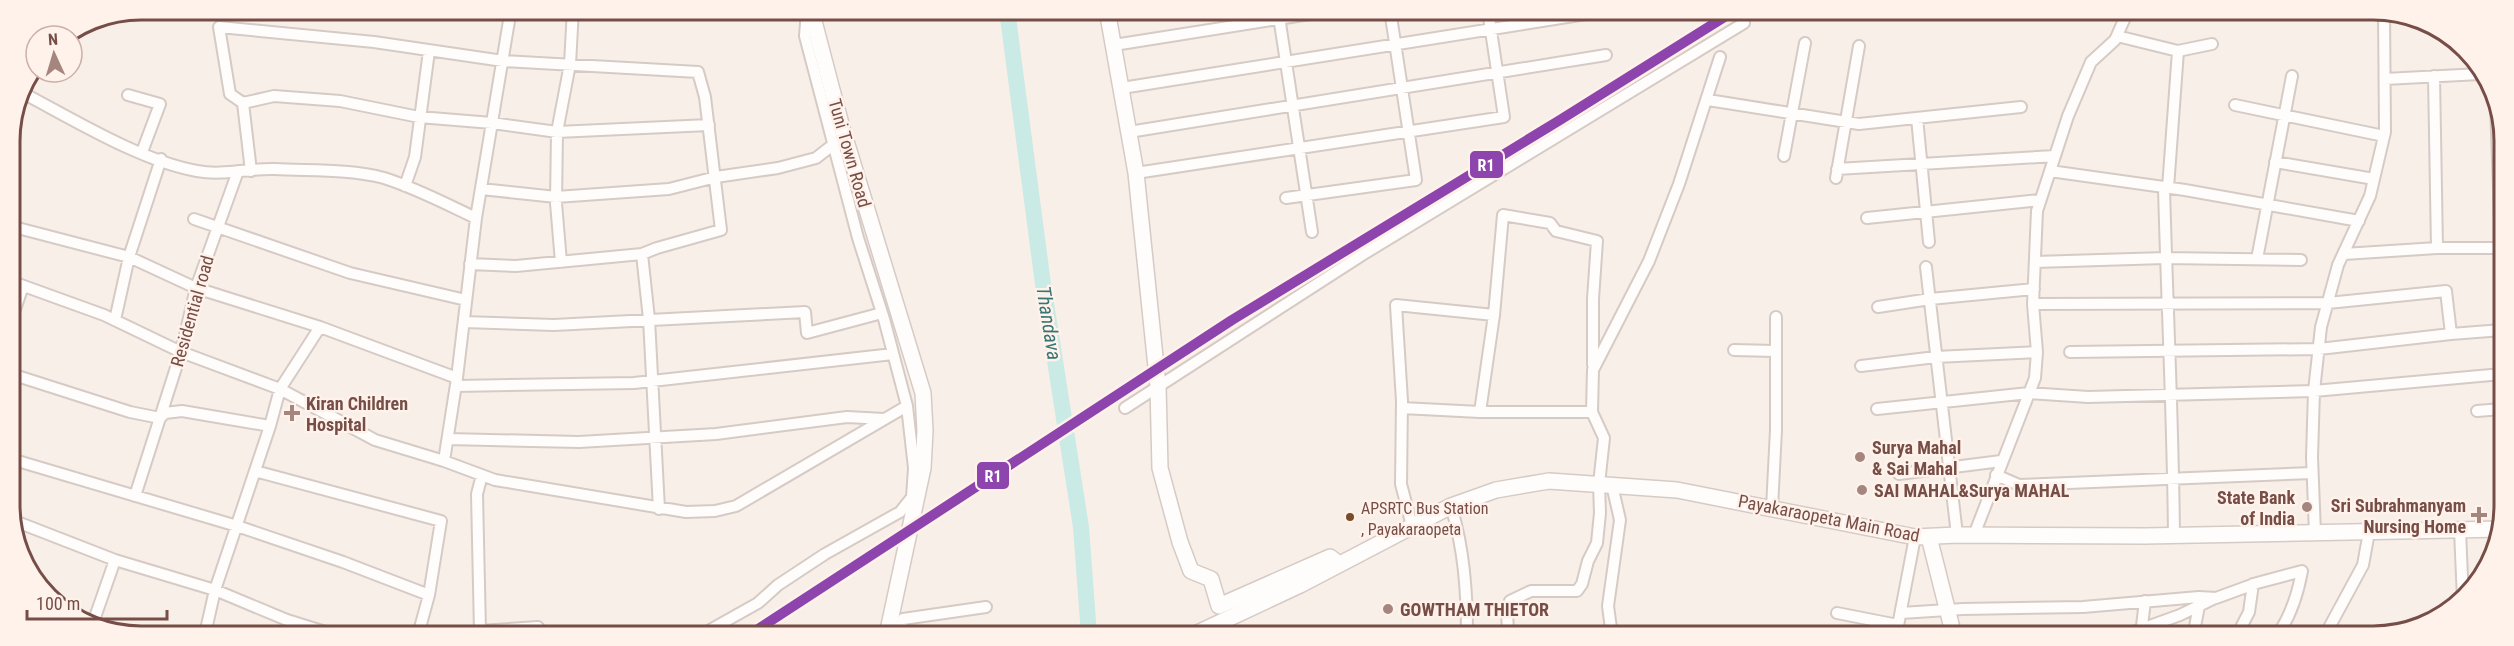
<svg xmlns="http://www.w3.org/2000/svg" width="2514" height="646" viewBox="0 0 2514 646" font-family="'Roboto Condensed',sans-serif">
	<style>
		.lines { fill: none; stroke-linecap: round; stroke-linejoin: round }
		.river { stroke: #caeae6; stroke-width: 16 }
		.street-casing { stroke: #d6cac5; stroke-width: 14 }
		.secondary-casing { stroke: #d6cac5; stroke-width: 18 }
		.street { stroke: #fefdfc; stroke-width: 10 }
		.secondary { stroke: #fefdfc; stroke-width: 15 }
		.rail-1-casing { stroke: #fff2ea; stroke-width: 15 }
		.rail-1 { stroke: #8e44ad; stroke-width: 10 }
		.poi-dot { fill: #a4867f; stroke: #fff2ea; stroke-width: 2 }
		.bus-dot { fill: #7a4b2a; stroke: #fff2ea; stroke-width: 2 }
		.labels { text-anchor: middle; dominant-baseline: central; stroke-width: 5; stroke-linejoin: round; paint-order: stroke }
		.bus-label { font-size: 16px; fill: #774e47; stroke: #fff2ea; text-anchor: start }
		.street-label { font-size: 18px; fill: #774e47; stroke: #fff2ea }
		.poi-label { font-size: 18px; font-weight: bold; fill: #774e47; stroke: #fff2ea; text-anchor: start }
		.water-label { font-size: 20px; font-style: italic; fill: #377674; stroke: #fff2ea }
		.rim { fill: none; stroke: #774e47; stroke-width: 3 }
		.line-badge { stroke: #fff2ea; stroke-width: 2 }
		.badge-label { font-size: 16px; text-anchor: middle; font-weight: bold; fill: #fff }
	</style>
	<rect width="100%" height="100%" fill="#f8efe8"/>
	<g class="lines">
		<path class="river" d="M 1007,10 L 1043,284 L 1081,527 L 1089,635"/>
		<g class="street-casing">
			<path id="street" d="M 573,10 L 624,10
				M 1278,10 L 1312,232
				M 2117,36 L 2178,51 L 2168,188
				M 1114,45 L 1335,10
				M 2178,51 L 2212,44
				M 2434,76 L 2437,248
				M 2385,79 L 2480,74
				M 1122,88 L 1605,11
				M 19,91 C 71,118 140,161 197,171 C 223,176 249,168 275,169 C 310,171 350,169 384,178 C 416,188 446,204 476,218
				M 128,95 L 160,104 L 142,152
				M 1708,100 L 1859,124 L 2021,107
				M 243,103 L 274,96 L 340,101 L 419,117 L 492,123 L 557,132 L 709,125
				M 2496,103 L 2501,248
				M 2235,105 L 2384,136
				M 1917,118 L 1929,242
				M 1129,132 L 1606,55
				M 1784,156 L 1805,43
				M 2275,162 L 2374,179
				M 1837,169 L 2055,156
				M 251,171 L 243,103 L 230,94 L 219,27 L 374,42 L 503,61 L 698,72 L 705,97 L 721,230 L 657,248 L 642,254 L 516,266 L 470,264
				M 2050,171 L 2185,190 L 2359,221
				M 1136,173 L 1504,117 L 1488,11
				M 1836,178 L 1859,46
				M 405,186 L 415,157 L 429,51
				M 2164,187 C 2167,304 2173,419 2174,536
				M 481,189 L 556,197 L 669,189 L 716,177 L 778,168 L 816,158 L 834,144
				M 1286,198 L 1416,180 L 1390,10
				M 1867,218 L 2040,200
				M 194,219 L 350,273 L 466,300
				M 10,226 L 129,257 L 196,288 L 320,327 L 457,378 L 444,461
				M 642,254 L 649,319 L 659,509
				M 2344,254 L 2437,248 L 2502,248
				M 2257,259 L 2292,76
				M 561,262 L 556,203 L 557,132 L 570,64 L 573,9
				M 2035,262 L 2165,258 L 2301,260
				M 1926,267 L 1957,535
				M 10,281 L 104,315 L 181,352 L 280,389 L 375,440 L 444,461 L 495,480 L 686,512 L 715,511 L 736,506 L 907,406
				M 2033,304 L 2328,303 L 2446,291 L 2451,334
				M 1878,307 L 1930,299 L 2034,289
				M 115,320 L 129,257 L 161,159
				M 464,322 L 554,325 L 805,312 L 807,333 L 882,313
				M 10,324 L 23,286
				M 1734,350 L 1775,351
				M 2070,352 L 2319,349 L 2451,334 L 2502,330
				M 1861,366 L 1936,357 L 2037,352
				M 11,374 L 130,412 L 160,418 L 165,413 L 182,411 L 270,426
				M 457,378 L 476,218 L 511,9
				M 456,386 L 634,383 L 893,354
				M 1125,408 L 1362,255 L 1744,23
				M 1402,408 L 1480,412 L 1592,412
				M 1877,409 L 2029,393 L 2088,397 L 2314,391 L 2502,374
				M 2477,411 L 2502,409
				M 1480,412 L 1494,315 L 1503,215 L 1550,223 L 1556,231 L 1597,241 L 1593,299 L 1593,365
				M 448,439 L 579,442 L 716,434 L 847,417 L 884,419
				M 11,459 L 237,526 L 343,562 L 429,595
				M 255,471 L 441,521 L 429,595 L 418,635
				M 1899,474 L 2001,461
				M 482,475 L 477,494 L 480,631 L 538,627
				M 1996,475 L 2019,485 L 2312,473
				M 135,496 L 181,352 L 196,288 L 238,171
				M 1451,506 C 1464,549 1467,591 1467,636
				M 1772,508 L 1776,430 L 1776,317
				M 12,520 L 115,560 L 215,590 L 287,620 L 335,635
				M 1412,526 L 1401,484 L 1402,401 L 1396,305 L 1494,315
				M 2460,530 L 2463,600
				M 2315,533 L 2312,457 L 2314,391 L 2321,327 L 2338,265 L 2370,196 L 2385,132 L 2384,12
				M 1974,535 L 2035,378 L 2037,352 L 2033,304 L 2037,211 L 2068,116 L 2091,62 L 2115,40 L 2128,11
				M 1837,613 L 1898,625
				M 1901,613 L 1963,609 L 2083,607 L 2199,597 L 2216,598 L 2257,583 L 2302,571 C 2298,593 2290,618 2276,637
				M 93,623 L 115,560
				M 205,634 L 215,590 L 270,426 L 280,389 L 320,327
				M 2141,634 L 2145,601
				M 701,635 L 758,603 L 778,585 L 825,554 L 900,512 L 912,497 L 914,468 L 907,406 L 884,319 L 858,238 L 805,36 L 807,10
				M 899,635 L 903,619 L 986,607
				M 1508,636 L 1507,608 L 1510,601 L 1531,591 L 1577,591 L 1582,584 L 1588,561 L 1597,543 L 1600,513 L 1599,484 L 1604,438 L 1592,412 L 1593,370 L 1649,261 L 1679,184 L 1720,57
				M 1612,636 L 1608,606 L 1620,520 L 1612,485
				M 1896,636 L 1915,537
				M 2122,636 L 2180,615 L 2213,599
				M 2193,637 L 2199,606
				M 2236,637 L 2249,612 L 2253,584
				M 2324,637 L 2363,565 L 2369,532"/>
		</g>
		<g class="secondary-casing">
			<path id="secondary" d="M 811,10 L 842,128 L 923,393 L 925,431 L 923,468 L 887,635
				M 1107,10 L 1136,173 L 1158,386 L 1160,468 L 1180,542 L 1191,571 L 1211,579 L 1219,606 L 1330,557 L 1339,564
				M 1929,537 L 1954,636
				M 1191,636 L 1300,585 L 1451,506 L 1496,490 L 1549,481 L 1677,490 L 1915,537 L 1957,535 L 2145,536 L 2502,529"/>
		</g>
		<use href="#street" class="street"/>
		<use href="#secondary" class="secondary"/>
		<g class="rail-1-casing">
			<path id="rail-1" d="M 749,635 L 1232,320 L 1560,120 L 1734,11"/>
		</g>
		<use href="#rail-1" class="rail-1"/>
	</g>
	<g class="poi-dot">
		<path d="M289 404h6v6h6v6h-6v6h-6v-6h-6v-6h6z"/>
		<circle cx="1860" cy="457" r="6"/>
		<circle cx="1862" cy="490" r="6"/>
		<circle cx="2307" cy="507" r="6"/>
		<path d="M2476 506h6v6h6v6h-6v6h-6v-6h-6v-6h6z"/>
		<circle cx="1388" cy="609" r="6"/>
	</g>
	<circle class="bus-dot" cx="1350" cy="517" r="5"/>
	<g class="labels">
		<g class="bus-label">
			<text x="1361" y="508">APSRTC Bus Station<tspan x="1361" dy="21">, Payakaraopeta</tspan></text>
		</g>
		<g class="street-label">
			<text transform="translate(850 153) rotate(74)">Tuni Town Road</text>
			<text transform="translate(192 311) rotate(-74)">Residential road</text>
			<text transform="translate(1829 518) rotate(11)">Payakaraopeta Main Road</text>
		</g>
		<g class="poi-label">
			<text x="306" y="403">Kiran Children<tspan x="306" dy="21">Hospital</tspan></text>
			<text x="1872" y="447">Surya Mahal<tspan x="1872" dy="21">&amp; Sai Mahal</tspan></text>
			<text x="1874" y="490">SAI MAHAL&amp;Surya MAHAL</text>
			<text x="2295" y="497" text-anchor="end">State Bank<tspan x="2295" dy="21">of India</tspan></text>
			<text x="2466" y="505" text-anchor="end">Sri Subrahmanyam<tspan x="2466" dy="21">Nursing Home</tspan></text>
			<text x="1400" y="609">GOWTHAM THIETOR</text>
		</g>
		<g class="water-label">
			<text transform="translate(1049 323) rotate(81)">Thandava</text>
		</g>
	</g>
	<path d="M0 0H2514V646H0ZM141 20H2373A121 121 0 0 1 2494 141V505A121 121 0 0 1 2373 626H141A121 121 0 0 1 20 505V141A121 121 0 0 1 141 20Z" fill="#fff2ea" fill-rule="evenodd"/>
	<path class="rim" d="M141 20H2373A121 121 0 0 1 2494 141V505A121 121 0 0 1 2373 626H141A121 121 0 0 1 20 505V141A121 121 0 0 1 141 20Z"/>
	<g class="line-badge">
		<rect x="1469" y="150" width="35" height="29" rx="6" fill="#8e44ad"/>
		<rect x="976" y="461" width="34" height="29" rx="6" fill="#8e44ad"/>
	</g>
	<g class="badge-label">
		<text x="1486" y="171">R1</text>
		<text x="993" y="482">R1</text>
	</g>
	<g transform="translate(54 54) rotate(356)"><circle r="28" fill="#fff2ea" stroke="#c9b0a9" stroke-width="1.5"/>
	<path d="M0-4.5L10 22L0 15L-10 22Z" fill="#a4867f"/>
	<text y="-9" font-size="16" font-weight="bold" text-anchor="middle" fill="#774e47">N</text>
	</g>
	<path d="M27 610v9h140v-9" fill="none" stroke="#774e47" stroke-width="3"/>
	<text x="36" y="610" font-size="18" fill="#774e47" stroke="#fff2ea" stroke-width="4.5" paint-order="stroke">100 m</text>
</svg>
